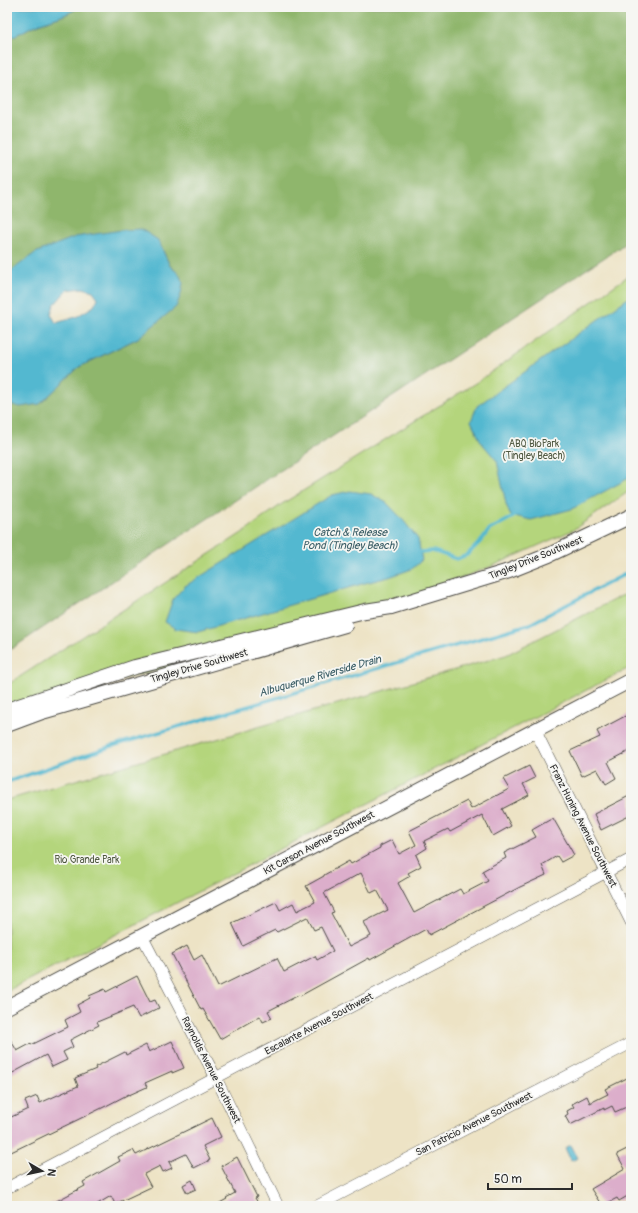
<svg xmlns="http://www.w3.org/2000/svg" width="638" height="1213" viewBox="0 0 638 1213" font-family="Pangolin,sans-serif">
	<style>
		.green { fill: #b4d57c; stroke: #708054 }
		.forest { fill: #8fb66c; stroke: #5d704c }
		.water { fill: #52b8d0; stroke: #3e727e; fill-rule: evenodd }
		.lines { fill: none; stroke-linecap: round; stroke-linejoin: round }
		.stream { stroke: #52b8d0; stroke-width: 3.5 }
		.building { fill: #dcaecb; fill-rule: evenodd }
		.minor-casing { stroke: #484742; stroke-width: 12 }
		.tertiary-casing { stroke: #484742; stroke-width: 16 }
		.minor { stroke: #fff; stroke-width: 11 }
		.tertiary { stroke: #fff; stroke-width: 14 }
		.labels { text-anchor: middle; dominant-baseline: central; stroke-width: 3.5; stroke-linejoin: round; paint-order: stroke }
		.park-label { font-size: 10px; fill: #4d563f; stroke: #f6f6f2 }
		.street-label { font-size: 10px; fill: #2b2b2b; stroke: #f6f6f2 }
		.water-label { font-size: 11px; font-style: italic; fill: #395c65; stroke: #f6f6f2 }
	</style>
	<rect width="100%" height="100%" fill="#f6f6f2"/>
	<filter id="ink" filterUnits="userSpaceOnUse"><feTurbulence type="fractalNoise" baseFrequency=".025" numOctaves="2"/><feDisplacementMap in="SourceGraphic" scale="8" xChannelSelector="R" yChannelSelector="G"/><feConvolveMatrix kernelMatrix="1 2 1 2 8 2 1 2 1" color-interpolation-filters="sRGB"/></filter>
	<filter id="wash" filterUnits="userSpaceOnUse"><feTurbulence type="fractalNoise" baseFrequency=".012" numOctaves="4" result="noise"/><feDisplacementMap in="SourceGraphic" scale="16" xChannelSelector="R" yChannelSelector="G"/><feGaussianBlur stdDeviation="0.9" result="paint"/><feColorMatrix in="noise" values="0 0 0 0 0 0 0 0 0 0 0 0 0 0 0 0 0 1.4 0 .05"/><feComposite in="paint" operator="in"/></filter>
	<g filter="url(#wash)">
		<rect width="100%" height="100%" fill="#ede3c5"/>
		<path class="green" d="M 631,274 L 631,490 L 573,530 L 495,565 L 318,633 L 7,705 L 7,685 L 242,533 L 282,504 L 477,382 Z
			M 631,591 L 631,667 L 7,991 L 7,800 L 506,655 Z"/>
		<path class="forest" d="M 79,7 L 631,7 L 631,240 L 125,573 L 7,652 L 7,402 L 9,404 L 40,404 L 79,367 L 138,338 L 179,274 L 170,266 L 158,240 L 7,274 L 7,38 C 18,35 23,31 33,26 C 49,19 63,18 79,7 Z"/>
		<path class="water" d="M 7,7 L 79,7 C 63,18 49,19 33,26 C 23,31 18,35 7,38 Z
			M 141,229 L 158,240 L 170,266 L 179,274 L 183,283 L 181,294 L 176,307 L 138,338 L 79,367 L 40,404 L 20,407 L 9,404 L 7,402 L 7,274 L 35,253 L 75,237 L 122,230 ZM 83,288 L 93,291 L 98,298 L 94,306 L 76,317 L 56,323 L 51,314 L 54,305 L 67,290 Z
			M 631,296 L 631,477 L 572,509 L 531,520 L 510,515 L 506,504 L 497,461 L 481,442 L 471,421 L 477,406 Z
			M 350,491 L 371,494 L 387,503 L 403,520 L 418,539 L 422,560 L 412,569 L 389,577 L 365,583 L 198,632 L 176,629 L 165,622 L 173,599 L 185,586 L 332,495 Z
			M 571,1145 L 578,1158 L 571,1161 L 565,1148 Z"/>
		<g class="lines">
			<path class="stream" d="M 420,552 L 433,551 L 457,559 L 467,555 L 482,540 L 489,530 L 515,516
				M 7,782 L 112,746 L 530,624 L 631,571"/>
		</g>
		<g id="blocks">
			<path class="building" d="M 631,713 L 631,750 L 608,762 L 616,778 L 606,784 L 597,769 L 582,776 L 570,751 L 600,737 L 597,731 Z
				M 529,766 L 535,778 L 523,784 L 529,795 L 502,809 L 511,826 L 493,836 L 482,815 L 450,832 L 448,829 L 424,841 L 427,848 L 416,855 L 421,866 L 408,873 L 410,876 L 398,883 L 414,913 L 460,889 L 463,894 L 488,881 L 482,871 L 506,858 L 504,853 L 536,837 L 532,830 L 553,818 L 574,855 L 561,862 L 557,856 L 542,865 L 546,875 L 520,887 L 429,935 L 426,929 L 370,960 L 369,958 L 300,996 L 299,995 L 268,1011 L 272,1018 L 263,1022 L 260,1016 L 220,1039 L 203,1009 L 201,1010 L 172,954 L 187,946 L 194,960 L 202,955 L 218,987 L 277,958 L 284,972 L 315,956 L 317,960 L 333,951 L 321,927 L 314,930 L 307,917 L 277,932 L 275,930 L 243,946 L 232,923 L 276,902 L 280,910 L 293,903 L 297,911 L 315,902 L 306,886 L 324,876 L 324,875 L 349,861 L 351,864 L 380,848 L 380,846 L 392,840 L 399,854 L 416,845 L 409,831 L 467,801 L 471,809 L 509,789 L 503,779 ZM 361,873 L 371,893 L 377,890 L 388,910 L 364,922 L 371,936 L 349,947 L 331,913 L 334,912 L 324,893 Z
				M 631,795 L 631,815 L 601,830 L 594,814 Z
				M 137,976 L 150,1002 L 155,1000 L 159,1008 L 139,1018 L 133,1007 L 97,1022 L 99,1025 L 70,1040 L 73,1047 L 63,1052 L 67,1060 L 52,1067 L 46,1055 L 7,1076 L 7,1034 L 17,1051 L 30,1044 L 31,1045 L 68,1027 L 65,1020 L 80,1012 L 77,1005 L 90,998 L 89,996 L 105,989 L 106,992 Z
				M 172,1041 L 184,1068 L 172,1073 L 172,1071 L 145,1083 L 147,1087 L 129,1095 L 129,1094 L 104,1107 L 7,1154 L 7,1119 L 28,1109 L 25,1101 L 37,1096 L 40,1103 L 78,1086 L 75,1078 L 96,1069 L 95,1067 L 125,1052 L 126,1055 L 146,1045 L 149,1052 Z
				M 631,1076 L 631,1105 L 615,1112 L 612,1106 L 604,1110 L 604,1108 L 570,1125 L 565,1116 L 568,1114 L 567,1111 L 574,1107 L 572,1104 L 587,1096 L 590,1103 L 608,1094 L 605,1089 Z
				M 212,1118 L 221,1137 L 203,1146 L 210,1160 L 194,1168 L 186,1154 L 169,1162 L 172,1168 L 163,1172 L 160,1166 L 144,1174 L 151,1187 L 115,1204 L 111,1196 L 94,1206 L 47,1206 L 85,1186 L 83,1182 L 120,1161 L 118,1157 L 133,1150 L 136,1155 Z
				M 631,1147 L 631,1194 L 619,1201 L 617,1198 L 602,1206 L 591,1189 L 625,1169 L 617,1154 Z
				M 237,1157 L 257,1197 L 255,1198 L 258,1203 L 253,1206 L 214,1206 L 227,1199 L 226,1198 L 235,1193 L 221,1166 Z
				M 192,1180 L 196,1189 L 187,1193 L 183,1185 Z"/>
		</g>
	</g>
	<g filter="url(#ink)">
		<use href="#blocks" fill-opacity="0" stroke="#484742" stroke-width="1"/>
		<g class="lines">
			<g class="minor-casing">
				<path id="minor" d="M 535,730 L 631,922
					M 142,936 L 216,1078 L 278,1206
					M 7,1188 L 631,859
					M 317,1206 L 631,1043"/>
			</g>
			<g class="tertiary-casing">
				<path id="tertiary" d="M 7,710 L 135,667 L 365,611 L 391,607 L 509,571 L 549,555 L 631,516
					M 7,725 L 42,712 L 345,625
					M 7,1007 L 631,680"/>
			</g>
			<use href="#minor" class="minor"/>
			<use href="#tertiary" class="tertiary"/>
		</g>
	</g>
	<g class="labels">
		<g class="park-label">
			<text x="534" y="444">ABQ BioPark<tspan x="534" dy="12">(Tingley Beach)</tspan></text>
			<text x="87" y="860">Rio Grande Park</text>
		</g>
		<g class="street-label">
			<text transform="translate(536 558) rotate(-22)">Tingley Drive Southwest</text>
			<text transform="translate(199 666) rotate(-16)">Tingley Drive Southwest</text>
			<text transform="translate(583 826) rotate(63)">Franz Huning Avenue Southwest</text>
			<text transform="translate(319 843) rotate(-28)">Kit Carson Avenue Southwest</text>
			<text transform="translate(319 1024) rotate(-28)">Escalante Avenue Southwest</text>
			<text transform="translate(211 1070) rotate(63)">Raynolds Avenue Southwest</text>
			<text transform="translate(474 1124) rotate(-27)">San Patricio Avenue Southwest</text>
		</g>
		<g class="water-label">
			<text x="350" y="532">Catch &amp; Release<tspan x="350" dy="13">Pond (Tingley Beach)</tspan></text>
			<text transform="translate(320 676) rotate(-16)">Albuquerque Riverside Drain</text>
		</g>
	</g>
	<rect width="638" height="1213" fill="none" stroke="#f6f6f2" stroke-width="24"/>
	<g transform="translate(42 1171) rotate(99)" stroke="#f6f6f2" stroke-width="3" paint-order="stroke">
	<path d="M0-3L7 15L0 10L-7 15Z" fill="#2b2b2b"/>
	<text y="-6" font-size="11" font-weight="bold" text-anchor="middle" fill="#2b2b2b">N</text>
	</g>
	<path d="M488 1183v6h84v-6" fill="none" stroke="#2b2b2b" stroke-width="2"/>
	<text x="494" y="1183" font-size="12" fill="#2b2b2b" stroke="#f6f6f2" stroke-width="3" paint-order="stroke">50 m</text>
</svg>
